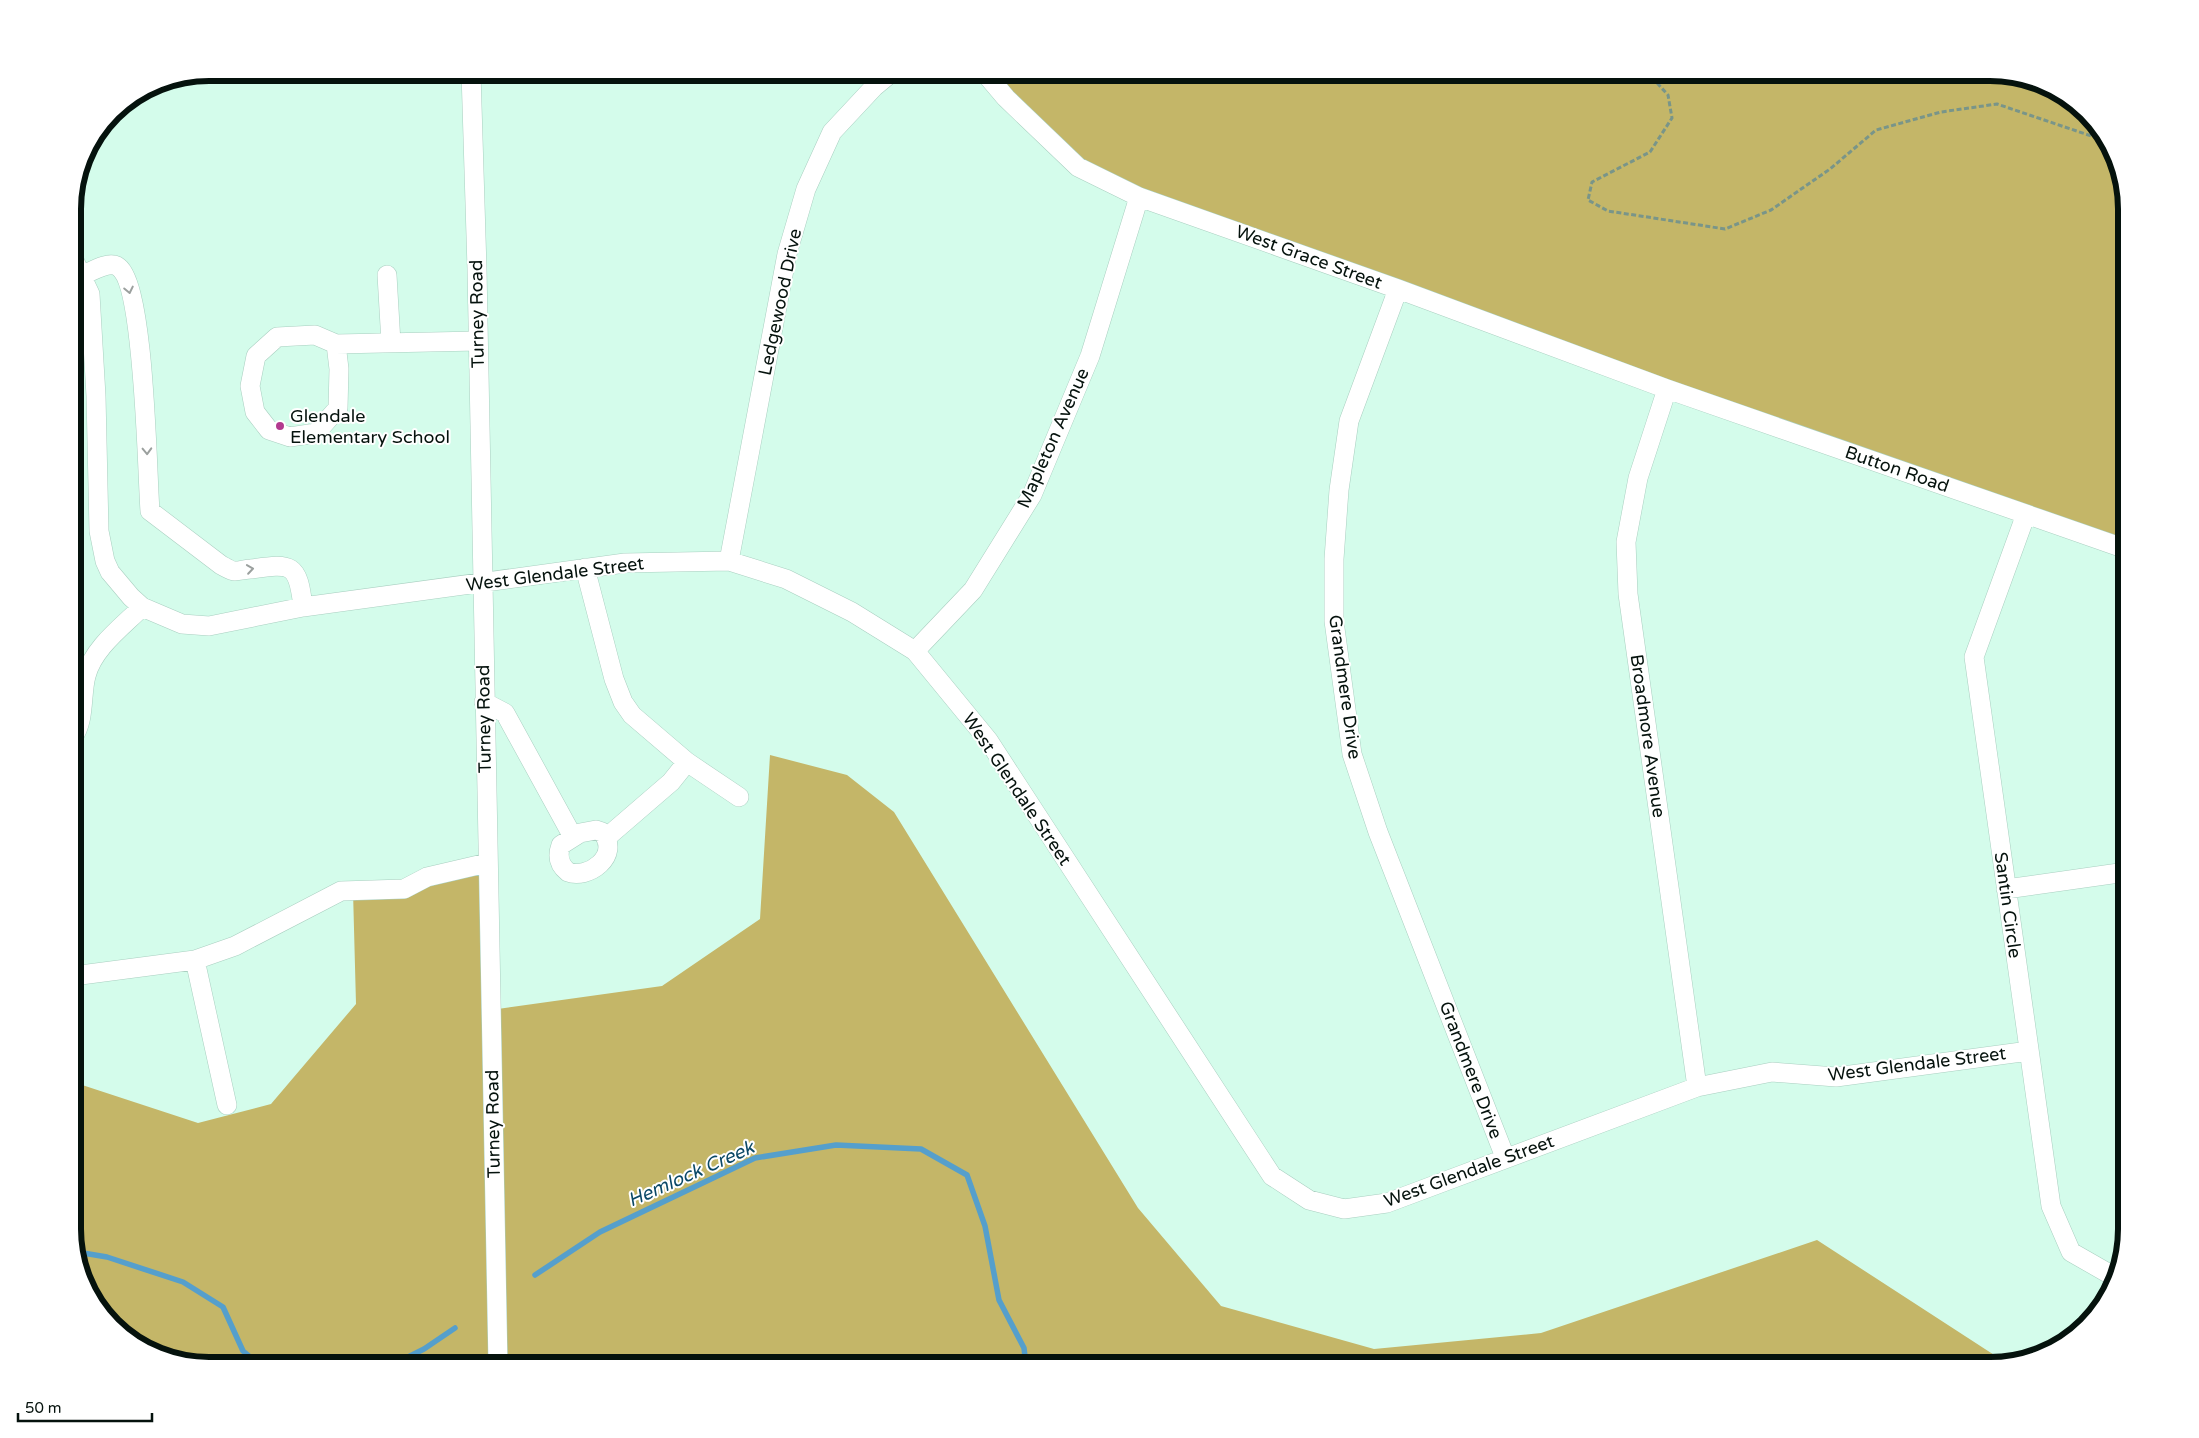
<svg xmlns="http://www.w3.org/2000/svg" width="2199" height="1438" viewBox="0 0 2199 1438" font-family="'Varela Round',sans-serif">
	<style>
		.forest { fill: #c4b668 }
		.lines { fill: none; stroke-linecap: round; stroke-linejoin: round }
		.stream { stroke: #559fcc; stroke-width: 5.5 }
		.minor-casing { stroke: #a9cfc0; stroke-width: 20 }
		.path { stroke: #799589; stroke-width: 3; stroke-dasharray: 5 2.5; stroke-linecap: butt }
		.minor { stroke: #fff; stroke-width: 19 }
		.oneway { stroke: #9ba09e }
		.poi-dot { fill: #b23a8f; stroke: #fff; stroke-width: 2 }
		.labels { text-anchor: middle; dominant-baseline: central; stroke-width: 4; stroke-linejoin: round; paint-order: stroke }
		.street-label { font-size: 18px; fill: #05120d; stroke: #fff }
		.poi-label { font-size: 18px; fill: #05120d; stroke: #fff; text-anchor: start }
		.water-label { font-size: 19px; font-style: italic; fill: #0b4866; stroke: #fff }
		.rim { fill: none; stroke: #05120d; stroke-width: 6 }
	</style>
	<rect width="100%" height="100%" fill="#d4fceb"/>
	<path class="forest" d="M 1990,72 L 2066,95 L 2108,141 L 2126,209 L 2126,549 L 1078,167 L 984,73 Z
		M 770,755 L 847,775 L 894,812 L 1138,1208 L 1221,1306 L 1374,1349 L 1541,1333 L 1817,1240 L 2005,1362 L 1990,1365 L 209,1365 L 133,1343 L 91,1297 L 73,1238 L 73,1082 L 198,1123 L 271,1104 L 356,1004 L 353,891 L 487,863 L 491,1010 L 662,986 L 760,919 Z"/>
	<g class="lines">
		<path class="stream" d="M 77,1252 L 107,1257 L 183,1282 L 223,1307 L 243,1351 L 260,1365
			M 535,1275 L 600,1232 L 755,1158 L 836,1145 L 921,1149 L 967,1175 L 985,1226 L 999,1300 L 1024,1348 L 1026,1365
			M 392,1365 L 424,1349 L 455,1328"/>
		<g class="minor-casing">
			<path id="minor" d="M 471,72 L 477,269 L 498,1365
				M 984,72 L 1006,98 L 1078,167 L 1139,197 L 1398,289 L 1667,389 L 2126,549
				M 73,258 L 90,294 L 96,396 L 99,531 L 105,561 L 110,572 L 131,597 L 142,607 L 182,624 L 209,626 L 303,607 L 625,563 L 729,561 L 786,579 L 852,612 L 915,651 L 988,740 L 1272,1176 L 1309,1200 L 1344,1209 L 1387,1203 L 1697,1087 L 1772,1072 L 1836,1077 L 2029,1051
				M 387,275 L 391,343
				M 81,276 C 91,272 107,261 117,266 C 145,281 147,474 150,511 L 221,565 C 225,567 231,571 235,571 C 240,571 246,569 251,569 C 292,563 298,563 303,607
				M 1398,289 L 1349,421 L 1339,490 L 1334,559 L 1334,621 L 1352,754 L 1378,832 L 1505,1157
				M 336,344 L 339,369 L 338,408 L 316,433 L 290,437 L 269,430 L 255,412 L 250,386 L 256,356 L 277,337 L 315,335 L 336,344 L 478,341
				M 1667,389 L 1638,478 L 1626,542 L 1628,594 L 1697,1087
				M 2026,514 L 1974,657 L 2051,1206 L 2071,1252 L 2113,1276
				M 729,561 L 787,254 L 806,189 L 832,132 L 874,87 L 892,72
				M 585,568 L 614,679 L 623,702 L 632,715 L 687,762 L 739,797
				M 915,651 L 973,590 L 1032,495 L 1090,356 L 1139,197
				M 484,702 L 505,713 L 573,837
				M 73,737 C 85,721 81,694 86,676 C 93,648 122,627 142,607
				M 596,830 L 602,832 C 622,856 587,880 568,872 C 559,865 557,856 561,845 L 580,833 Z
				M 606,838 L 671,782 L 687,762
				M 2006,889 L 2126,872
				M 195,960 L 227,1105
				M 73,976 L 195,960 L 235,946 L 341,891 L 404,889 L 427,877 L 487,863"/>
		</g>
		<path class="path" d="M 1647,72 L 1668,95 L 1672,118 L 1650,152 L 1592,182 L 1588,200 L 1608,211 L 1725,229 L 1771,210 L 1830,169 L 1876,130 L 1941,112 L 1997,104 L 2109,142"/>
		<use href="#minor" class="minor"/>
	</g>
	<defs><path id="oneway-chevron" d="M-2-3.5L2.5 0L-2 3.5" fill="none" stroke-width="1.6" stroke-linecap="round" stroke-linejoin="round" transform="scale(1.25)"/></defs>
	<g class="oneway">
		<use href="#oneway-chevron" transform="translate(129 290) rotate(78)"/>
		<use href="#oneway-chevron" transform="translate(147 451) rotate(88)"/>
		<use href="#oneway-chevron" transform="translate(250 569) rotate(-8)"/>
	</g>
	<circle class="poi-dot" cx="280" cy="426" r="5"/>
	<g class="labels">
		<g class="street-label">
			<text transform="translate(1309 257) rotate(20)">West Grace Street</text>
			<text transform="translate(780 302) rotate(-78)">Ledgewood Drive</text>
			<text transform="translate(477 314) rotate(-91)">Turney Road</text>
			<text transform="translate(1053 438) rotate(-66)">Mapleton Avenue</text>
			<text transform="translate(1897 469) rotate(19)">Button Road</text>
			<text transform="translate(555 574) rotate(-7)">West Glendale Street</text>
			<text transform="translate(1345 687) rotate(82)">Grandmere Drive</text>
			<text transform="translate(484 719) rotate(-91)">Turney Road</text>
			<text transform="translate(1648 736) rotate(82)">Broadmore Avenue</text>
			<text transform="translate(1017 789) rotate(56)">West Glendale Street</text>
			<text transform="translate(2008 905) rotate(82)">Santin Circle</text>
			<text transform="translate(1917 1064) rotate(-7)">West Glendale Street</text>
			<text transform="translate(1471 1070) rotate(69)">Grandmere Drive</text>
			<text transform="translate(493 1124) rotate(-91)">Turney Road</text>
			<text transform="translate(1469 1171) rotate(-20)">West Glendale Street</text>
		</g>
		<g class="poi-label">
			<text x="290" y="416">Glendale<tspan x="290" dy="21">Elementary School</tspan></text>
		</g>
		<g class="water-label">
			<text transform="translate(691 1174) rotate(-24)">Hemlock Creek</text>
		</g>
	</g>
	<path d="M0 0H2199V1438H0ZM209 81H1990A128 128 0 0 1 2118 209V1229A128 128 0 0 1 1990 1357H209A128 128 0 0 1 81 1229V209A128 128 0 0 1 209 81Z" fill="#fff" fill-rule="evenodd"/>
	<path class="rim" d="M209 81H1990A128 128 0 0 1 2118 209V1229A128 128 0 0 1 1990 1357H209A128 128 0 0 1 81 1229V209A128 128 0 0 1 209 81Z"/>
	<path d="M18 1413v8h134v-8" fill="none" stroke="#05120d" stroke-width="2.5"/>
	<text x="25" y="1413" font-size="15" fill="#05120d" stroke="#ffffff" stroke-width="4" paint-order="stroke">50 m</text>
</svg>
